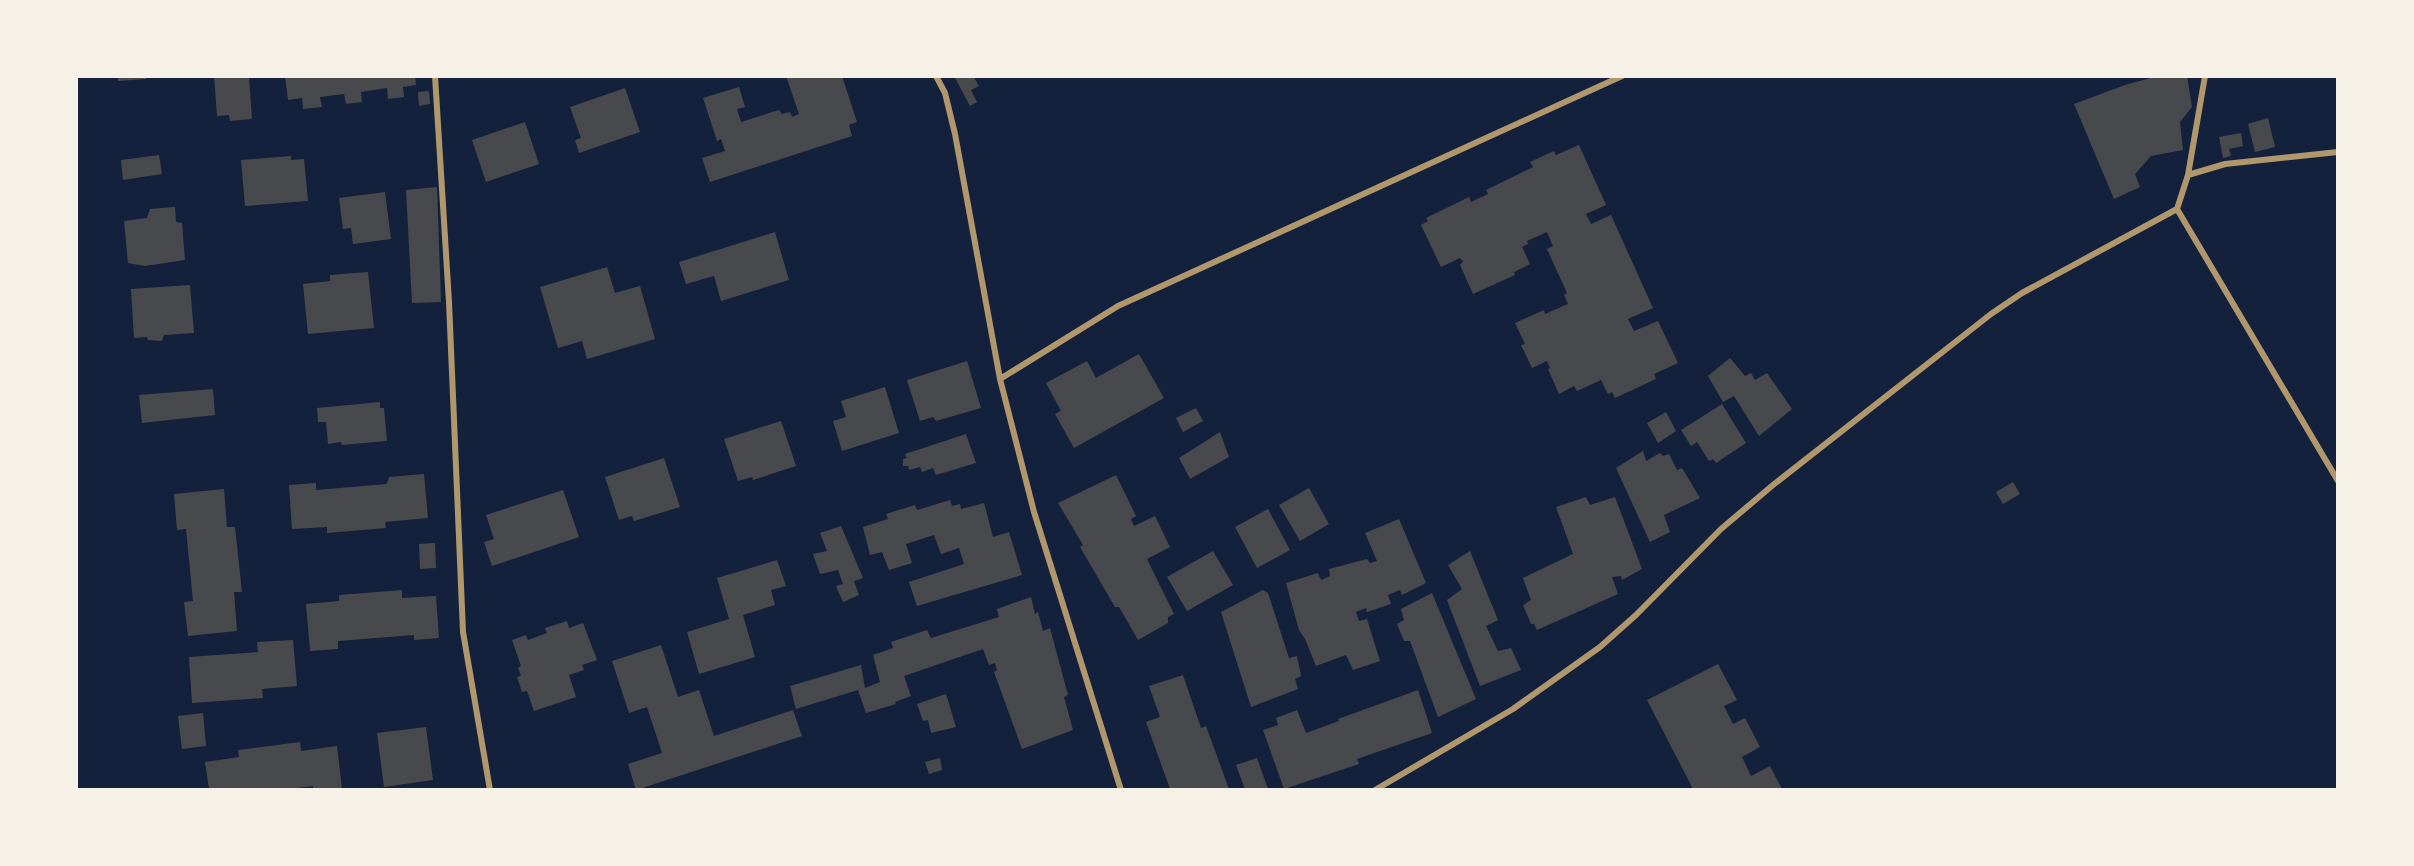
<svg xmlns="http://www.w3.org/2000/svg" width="2414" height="866" viewBox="0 0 2414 866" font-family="Rubik,sans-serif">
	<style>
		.building { fill: #48494c }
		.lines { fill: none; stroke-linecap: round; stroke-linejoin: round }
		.minor { stroke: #b1986c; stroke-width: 6 }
	</style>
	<rect width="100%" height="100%" fill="#14213d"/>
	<path class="building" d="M 118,76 L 146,76 L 146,79 L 118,81 Z
		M 214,76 L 249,76 L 252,119 L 230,121 L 229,115 L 217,116 Z
		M 285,76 L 415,76 L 416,85 L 403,87 L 404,97 L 388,99 L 387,88 L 361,92 L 362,102 L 346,104 L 344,94 L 320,97 L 322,107 L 303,109 L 302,98 L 288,100 Z
		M 786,76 L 842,76 L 857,122 L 849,125 L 852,136 L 710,182 L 702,158 L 725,151 L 721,139 L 717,141 L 703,98 L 739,87 L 745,107 L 737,109 L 741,122 L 779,110 L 782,114 L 790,112 L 792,117 L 799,114 Z
		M 954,76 L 973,76 L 979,86 L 971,90 L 977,102 L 970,106 Z
		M 2158,76 L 2187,76 L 2192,107 L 2180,122 L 2183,150 L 2151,156 L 2135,174 L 2140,187 L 2114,199 L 2074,104 L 2125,85 Z
		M 625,88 L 640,132 L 579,153 L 575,140 L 581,138 L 570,107 Z
		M 429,91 L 430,104 L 419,106 L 418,92 Z
		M 2268,118 L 2275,147 L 2255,152 L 2248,124 Z
		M 525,122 L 539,164 L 486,182 L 472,140 Z
		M 2241,133 L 2243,146 L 2229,149 L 2231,156 L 2223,158 L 2219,137 Z
		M 1579,145 L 1606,205 L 1586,214 L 1591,224 L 1611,215 L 1653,308 L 1628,319 L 1634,331 L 1658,321 L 1678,363 L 1654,374 L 1656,379 L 1615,398 L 1612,392 L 1608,394 L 1601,380 L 1577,391 L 1574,386 L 1559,394 L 1548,369 L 1550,368 L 1547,361 L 1532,368 L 1521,345 L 1525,344 L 1515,323 L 1544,310 L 1545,314 L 1568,304 L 1564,295 L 1567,293 L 1547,249 L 1553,246 L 1547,232 L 1527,241 L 1528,244 L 1522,247 L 1530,264 L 1514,272 L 1515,275 L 1473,294 L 1460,265 L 1463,261 L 1460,258 L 1441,267 L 1421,225 L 1428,221 L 1426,218 L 1469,197 L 1471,202 L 1488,194 L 1486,190 L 1533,167 L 1530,162 L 1554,151 L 1556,155 Z
		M 159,155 L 162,174 L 123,180 L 121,160 Z
		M 291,156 L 291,160 L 304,159 L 308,201 L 245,206 L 241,160 Z
		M 437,187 L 441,302 L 412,303 L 406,190 Z
		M 385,192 L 391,239 L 353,244 L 351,228 L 343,229 L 339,198 Z
		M 175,207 L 176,222 L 182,223 L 185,260 L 145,266 L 128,263 L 124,221 L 147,218 L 150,209 Z
		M 775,232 L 789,280 L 721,301 L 714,276 L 686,284 L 679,262 Z
		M 607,267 L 615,293 L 640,286 L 655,339 L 587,359 L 582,341 L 558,348 L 540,287 Z
		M 368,272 L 374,328 L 308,334 L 303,284 L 330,281 L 330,275 Z
		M 190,285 L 194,333 L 164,335 L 162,341 L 148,340 L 147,337 L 134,338 L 131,289 Z
		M 1139,354 L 1164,398 L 1074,448 L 1055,414 L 1061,411 L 1046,383 L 1087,361 L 1096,378 Z
		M 1730,358 L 1745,376 L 1751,373 L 1755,380 L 1767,373 L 1792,409 L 1759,436 L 1734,396 L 1723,402 L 1708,376 Z
		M 967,361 L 981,408 L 936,421 L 933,417 L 920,421 L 907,380 Z
		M 885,387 L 899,433 L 842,451 L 833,421 L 846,417 L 841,401 Z
		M 213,389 L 215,415 L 142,423 L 139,395 Z
		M 380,402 L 380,408 L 384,408 L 387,441 L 342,445 L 341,442 L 328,444 L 326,422 L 318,422 L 317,408 Z
		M 1722,404 L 1746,443 L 1716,463 L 1713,459 L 1709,461 L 1697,442 L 1691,446 L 1681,430 Z
		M 1196,408 L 1203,421 L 1183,432 L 1176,418 Z
		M 1666,412 L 1676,431 L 1658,443 L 1647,423 Z
		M 781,421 L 796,466 L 753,480 L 752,477 L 738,481 L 724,439 Z
		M 1220,432 L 1229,457 L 1190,479 L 1179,458 Z
		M 966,434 L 976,463 L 936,475 L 933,468 L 922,472 L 920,467 L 909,470 L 908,466 L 903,466 L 903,459 L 907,458 L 905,454 Z
		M 1643,451 L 1646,461 L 1660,453 L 1663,456 L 1669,454 L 1677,470 L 1682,468 L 1700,498 L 1664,515 L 1670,532 L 1650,542 L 1616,468 Z
		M 664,458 L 680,507 L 634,521 L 632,516 L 619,520 L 605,477 Z
		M 424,474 L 428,518 L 385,522 L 386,528 L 327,533 L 327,527 L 292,529 L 289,485 L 316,483 L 316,490 L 387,484 L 389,477 Z
		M 1116,475 L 1136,516 L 1131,519 L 1134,526 L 1155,516 L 1170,547 L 1147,559 L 1174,614 L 1168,617 L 1168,623 L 1138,640 L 1119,607 L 1115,607 L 1080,547 L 1083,545 L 1058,503 Z
		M 2013,482 L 2020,494 L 2003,504 L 1996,492 Z
		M 1309,488 L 1329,524 L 1300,541 L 1279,505 Z
		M 224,489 L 227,527 L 235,527 L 242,592 L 234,592 L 237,631 L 188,636 L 184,602 L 193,601 L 186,529 L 177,530 L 174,494 Z
		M 563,490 L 579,537 L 492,566 L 484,542 L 494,539 L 486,515 Z
		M 1586,497 L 1590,505 L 1615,497 L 1642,569 L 1622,580 L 1621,576 L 1612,577 L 1618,594 L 1537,630 L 1534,624 L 1531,624 L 1523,605 L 1531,600 L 1523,578 L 1573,554 L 1556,507 Z
		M 950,500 L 952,506 L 960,504 L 961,509 L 984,503 L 993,537 L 1009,532 L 1022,575 L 917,606 L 909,582 L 964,564 L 959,548 L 941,554 L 934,535 L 906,544 L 912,563 L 889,570 L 882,552 L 870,555 L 863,527 L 888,519 L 886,514 L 915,505 L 917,510 Z
		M 1268,509 L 1290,550 L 1257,568 L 1235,527 Z
		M 1399,519 L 1426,583 L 1402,595 L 1400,590 L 1388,595 L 1391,604 L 1367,612 L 1366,608 L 1356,612 L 1359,621 L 1367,619 L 1380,661 L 1353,670 L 1346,655 L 1316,666 L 1305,639 L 1299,630 L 1286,583 L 1318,573 L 1321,580 L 1330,576 L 1329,569 L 1367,559 L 1370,563 L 1377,561 L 1365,533 Z
		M 841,526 L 863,578 L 854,581 L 859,595 L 843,602 L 836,586 L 843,584 L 838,570 L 820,574 L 813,554 L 827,551 L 820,533 Z
		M 435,543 L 436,568 L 420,569 L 419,544 Z
		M 1213,551 L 1233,585 L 1187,611 L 1167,577 Z
		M 1470,551 L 1498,620 L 1486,626 L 1498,651 L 1511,648 L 1521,670 L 1480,686 L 1447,600 L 1462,589 L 1448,565 Z
		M 777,560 L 786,586 L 771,590 L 775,605 L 743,615 L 755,657 L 699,674 L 687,632 L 729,619 L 717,578 Z
		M 402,590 L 402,598 L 436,596 L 439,638 L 414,640 L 414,635 L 338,641 L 338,649 L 310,651 L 306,604 L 339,601 L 339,595 Z
		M 1263,590 L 1268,593 L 1289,658 L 1297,656 L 1301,676 L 1295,679 L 1298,689 L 1251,707 L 1221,612 Z
		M 1432,593 L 1476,699 L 1438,717 L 1410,641 L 1404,641 L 1397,624 L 1404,620 L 1401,609 Z
		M 1031,597 L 1035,614 L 1038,612 L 1043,631 L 1050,628 L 1068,695 L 1064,697 L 1073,730 L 1022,749 L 994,672 L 997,670 L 995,663 L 989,665 L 983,649 L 904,676 L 911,696 L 895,702 L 896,704 L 866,713 L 858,690 L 796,709 L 790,686 L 861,665 L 865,688 L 880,682 L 873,655 L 893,648 L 891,642 L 927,630 L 931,638 L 999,617 L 997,609 Z
		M 567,621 L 569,628 L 583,623 L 597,660 L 582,665 L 584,670 L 569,675 L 576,697 L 534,711 L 527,691 L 522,692 L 517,677 L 521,676 L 518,668 L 521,666 L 512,640 L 526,635 L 528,640 L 547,633 L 545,628 Z
		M 293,640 L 297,686 L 262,689 L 263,698 L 192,703 L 189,657 L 258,652 L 257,642 Z
		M 661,645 L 678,697 L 699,690 L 714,736 L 793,710 L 802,736 L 636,790 L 628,764 L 662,753 L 647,707 L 629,713 L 612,661 Z
		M 1718,664 L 1737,700 L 1724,706 L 1733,724 L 1745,718 L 1760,747 L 1742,757 L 1751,776 L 1770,766 L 1782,789 L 1693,789 L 1647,700 Z
		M 1183,675 L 1201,728 L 1206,726 L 1229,789 L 1170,789 L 1146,722 L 1160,717 L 1149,686 Z
		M 1418,690 L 1432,733 L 1357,759 L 1359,764 L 1284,789 L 1263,730 L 1278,725 L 1276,718 L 1297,710 L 1306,733 L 1339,721 L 1338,719 Z
		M 946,694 L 956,727 L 931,733 L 928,720 L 923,721 L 917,704 Z
		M 203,713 L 206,746 L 182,749 L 178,716 Z
		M 426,727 L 433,780 L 384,787 L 377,733 Z
		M 300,742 L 301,751 L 337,746 L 342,789 L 313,789 L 313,786 L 288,789 L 209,789 L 205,762 L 239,757 L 238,750 Z
		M 940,758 L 942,770 L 929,774 L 925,762 Z
		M 1257,758 L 1268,789 L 1245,789 L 1236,765 Z"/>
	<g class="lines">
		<path class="minor" d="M 435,76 L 449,302 L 463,632 L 490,790
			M 936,76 L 945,93 L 955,134 L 1000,379 L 1034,512 L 1121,790
			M 2188,175 L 2225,164 L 2338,152
			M 2177,209 L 2338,481
			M 1000,379 L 1118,306 L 1622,76
			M 1375,790 L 1513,709 L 1600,647 L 1636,615 L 1721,529 L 1773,485 L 1991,314 L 2022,293 L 2177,209 L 2188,175 L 2205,76"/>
	</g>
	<rect width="2414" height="866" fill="none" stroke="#f6f1e7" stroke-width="156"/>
</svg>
